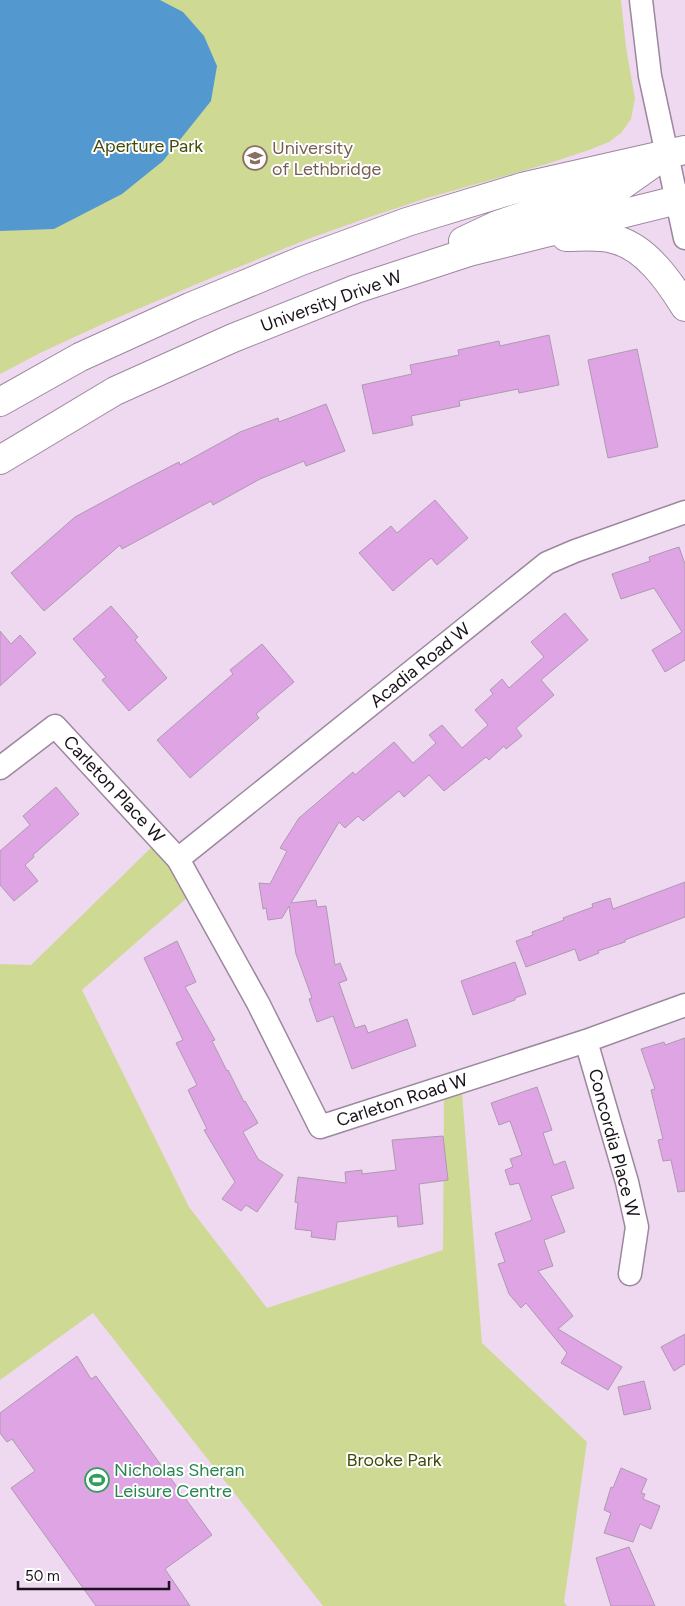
<svg xmlns="http://www.w3.org/2000/svg" width="685" height="1606" viewBox="0 0 685 1606" font-family="Figtree,sans-serif">
	<style>
		.green { fill: #ced994 }
		.water { fill: #5399d0 }
		.building { fill: #dfa4e4; stroke: #ae99b0 }
		.lines { fill: none; stroke-linecap: round; stroke-linejoin: round }
		.minor-casing { stroke: #9c889e; stroke-width: 25 }
		.major-casing { stroke: #9c889e; stroke-width: 30 }
		.minor { stroke: #fff; stroke-width: 22 }
		.major { stroke: #fff; stroke-width: 28 }
		.labels { text-anchor: middle; dominant-baseline: central; stroke-width: 4; stroke-linejoin: round; paint-order: stroke }
		.park-label { font-size: 18px; fill: #444b09; stroke: #fff }
		.education-label { font-size: 18px; fill: #785e54; stroke: #fff; text-anchor: start }
		.street-label { font-size: 18px; fill: #19121a; stroke: #fff }
		.leisure-label { font-size: 18px; fill: #27864d; stroke: #fff; text-anchor: start }
	</style>
	<rect width="100%" height="100%" fill="#efd9f1"/>
	<path class="green" d="M 0,0 L 621,0 L 626,47 L 635,99 L 631,119 L 621,133 L 609,142 L 589,150 L 550,163 L 427,198 L 364,219 L 308,239 L 211,278 L 105,323 L 42,352 L 0,374 Z
		M 160,839 L 196,890 L 82,990 L 189,1207 L 267,1308 L 443,1250 L 444,1087 L 461,1081 L 482,1343 L 587,1442 L 564,1602 L 567,1606 L 323,1606 L 93,1313 L 0,1380 L 0,964 L 31,965 Z"/>
	<path class="water" d="M 0,0 L 160,0 L 183,12 L 204,36 L 217,66 L 211,101 L 163,161 L 122,194 L 54,229 L 0,231 Z"/>
	<path class="building" d="M 549,335 L 559,385 L 519,393 L 518,389 L 459,401 L 460,406 L 411,416 L 413,425 L 373,434 L 362,385 L 412,374 L 410,365 L 459,355 L 458,350 L 499,341 L 500,346 Z
		M 637,349 L 658,447 L 608,458 L 588,360 Z
		M 326,404 L 345,451 L 306,466 L 304,461 L 260,479 L 213,505 L 211,501 L 122,549 L 120,545 L 44,611 L 11,573 L 75,517 L 134,485 L 179,462 L 180,465 L 240,432 L 278,418 L 279,422 Z
		M 435,500 L 468,538 L 437,565 L 431,558 L 393,591 L 359,553 L 391,526 L 397,533 Z
		M 679,547 L 685,564 L 685,660 L 665,672 L 652,650 L 682,632 L 654,588 L 621,599 L 612,574 L 650,561 L 649,557 Z
		M 111,606 L 138,637 L 135,640 L 167,678 L 129,711 L 102,680 L 106,677 L 73,639 Z
		M 565,613 L 588,640 L 541,680 L 554,695 L 516,728 L 522,736 L 506,749 L 504,746 L 489,760 L 486,757 L 444,791 L 429,775 L 404,797 L 399,791 L 363,821 L 358,816 L 345,828 L 339,822 L 291,903 L 316,900 L 317,907 L 326,906 L 335,965 L 340,963 L 347,980 L 339,983 L 355,1028 L 365,1025 L 368,1033 L 407,1019 L 416,1046 L 352,1069 L 333,1016 L 317,1022 L 309,999 L 312,998 L 296,954 L 289,906 L 282,918 L 268,920 L 266,908 L 263,909 L 259,883 L 270,884 L 287,851 L 280,848 L 299,818 L 353,772 L 355,775 L 394,742 L 413,763 L 436,743 L 429,735 L 442,725 L 462,748 L 488,725 L 475,710 L 493,694 L 490,690 L 502,679 L 509,688 L 544,657 L 531,642 Z
		M 0,631 L 11,644 L 20,635 L 36,653 L 0,686 Z
		M 262,644 L 294,682 L 256,714 L 259,718 L 190,778 L 157,740 L 233,674 L 230,670 Z
		M 56,787 L 79,814 L 33,855 L 34,857 L 25,865 L 38,881 L 14,901 L 0,885 L 0,851 L 30,825 L 23,816 Z
		M 685,882 L 685,917 L 625,940 L 625,942 L 598,951 L 599,953 L 579,961 L 575,949 L 526,967 L 516,941 L 533,935 L 532,932 L 564,920 L 563,918 L 593,907 L 592,904 L 610,898 L 613,909 Z
		M 177,941 L 196,982 L 185,987 L 215,1040 L 212,1041 L 227,1071 L 228,1070 L 244,1102 L 245,1101 L 258,1123 L 243,1132 L 258,1159 L 283,1175 L 257,1212 L 246,1205 L 241,1211 L 222,1199 L 235,1182 L 204,1130 L 207,1129 L 188,1090 L 197,1085 L 176,1043 L 183,1040 L 144,958 Z
		M 515,962 L 526,994 L 515,998 L 515,1000 L 473,1015 L 461,981 Z
		M 685,1038 L 685,1191 L 678,1192 L 671,1160 L 663,1161 L 658,1140 L 663,1139 L 651,1090 L 655,1089 L 641,1049 L 664,1042 L 665,1045 Z
		M 537,1087 L 552,1130 L 543,1133 L 554,1165 L 565,1161 L 574,1188 L 551,1196 L 565,1232 L 544,1240 L 553,1266 L 538,1271 L 573,1316 L 558,1329 L 622,1367 L 608,1390 L 561,1363 L 567,1353 L 526,1303 L 521,1308 L 509,1294 L 498,1264 L 505,1262 L 495,1233 L 532,1220 L 519,1183 L 510,1185 L 505,1170 L 513,1167 L 510,1159 L 522,1155 L 510,1121 L 499,1125 L 491,1103 Z
		M 443,1136 L 448,1180 L 419,1184 L 423,1224 L 398,1227 L 397,1216 L 337,1222 L 335,1240 L 311,1237 L 312,1231 L 295,1229 L 298,1203 L 295,1202 L 298,1177 L 346,1183 L 345,1172 L 362,1170 L 362,1174 L 396,1170 L 392,1140 Z
		M 685,1334 L 685,1364 L 674,1371 L 661,1347 Z
		M 77,1356 L 91,1379 L 96,1376 L 212,1535 L 165,1569 L 190,1606 L 96,1606 L 11,1488 L 35,1471 L 12,1439 L 7,1442 L 0,1433 L 0,1413 Z
		M 644,1381 L 651,1409 L 624,1415 L 618,1387 Z
		M 621,1468 L 647,1479 L 641,1493 L 645,1494 L 643,1499 L 660,1506 L 651,1529 L 640,1524 L 633,1542 L 604,1533 L 611,1513 L 604,1510 L 611,1487 L 613,1488 Z
		M 629,1547 L 655,1606 L 611,1606 L 596,1558 Z"/>
	<g class="lines">
		<g class="minor-casing">
			<path id="minor" d="M 641,0 L 650,76 L 685,238
				M 0,768 L 55,726 L 178,859 L 258,1003 L 320,1127 L 586,1041 L 685,1005
				M 178,859 L 547,563 L 575,551 L 685,512
				M 586,1041 L 627,1182 L 637,1227 L 630,1274"/>
		</g>
		<g class="major-casing">
			<path id="major" d="M 566,237 C 582,237 598,235 613,239 C 645,246 669,281 685,307
				M 463,241 L 497,225 L 577,198 L 621,186 L 655,162
				M 0,402 L 80,357 L 190,307 L 301,261 L 407,222 L 522,187 L 685,150
				M 0,460 L 115,391 L 233,338 L 356,289 L 469,252 L 685,198"/>
		</g>
		<use href="#minor" class="minor"/>
		<use href="#major" class="major"/>
	</g>
	<defs>
		<g id="university-ring" transform="scale(1.25)"><circle r="9.5" fill="#fff" stroke="#8d6e63" stroke-width="1.5"/><path d="M0-5L7-2L0 1L-7-2ZM-4 1L0 2.5L4 1V4Q0 6-4 4Z" fill="#8d6e63"/></g>
		<g id="stadium-ring" transform="scale(1.25)"><circle r="9.5" fill="#fff" stroke="#2e9e5b" stroke-width="1.5"/><path d="M0-5a6.5 5 0 1 0 0 10a6.5 5 0 1 0 0-10ZM-3.5-1.8h7v3.6h-7Z" fill="#2e9e5b"/></g>
	</defs>
	<g fill-rule="evenodd">
		<use href="#university-ring" x="255" y="158"/>
		<use href="#stadium-ring" x="97" y="1480"/>
	</g>
	<g class="labels">
		<g class="park-label">
			<text x="148" y="146">Aperture Park</text>
			<text x="394" y="1460">Brooke Park</text>
		</g>
		<g class="education-label">
			<text x="272" y="148">University<tspan x="272" dy="21">of Lethbridge</tspan></text>
		</g>
		<g class="street-label">
			<text transform="translate(331 301) rotate(-20)">University Drive W</text>
			<text transform="translate(420 665) rotate(-39)">Acadia Road W</text>
			<text transform="translate(114 789) rotate(47)">Carleton Place W</text>
			<text transform="translate(402 1100) rotate(-18)">Carleton Road W</text>
			<text transform="translate(614 1143) rotate(75)">Concordia Place W</text>
		</g>
		<g class="leisure-label">
			<text x="114" y="1470">Nicholas Sheran<tspan x="114" dy="21">Leisure Centre</tspan></text>
		</g>
	</g>
	<path d="M18 1581v8h151v-8" fill="none" stroke="#19121a" stroke-width="2.5"/>
	<text x="25" y="1581" font-size="15" fill="#19121a" stroke="#ffffff" stroke-width="4" paint-order="stroke">50 m</text>
</svg>
